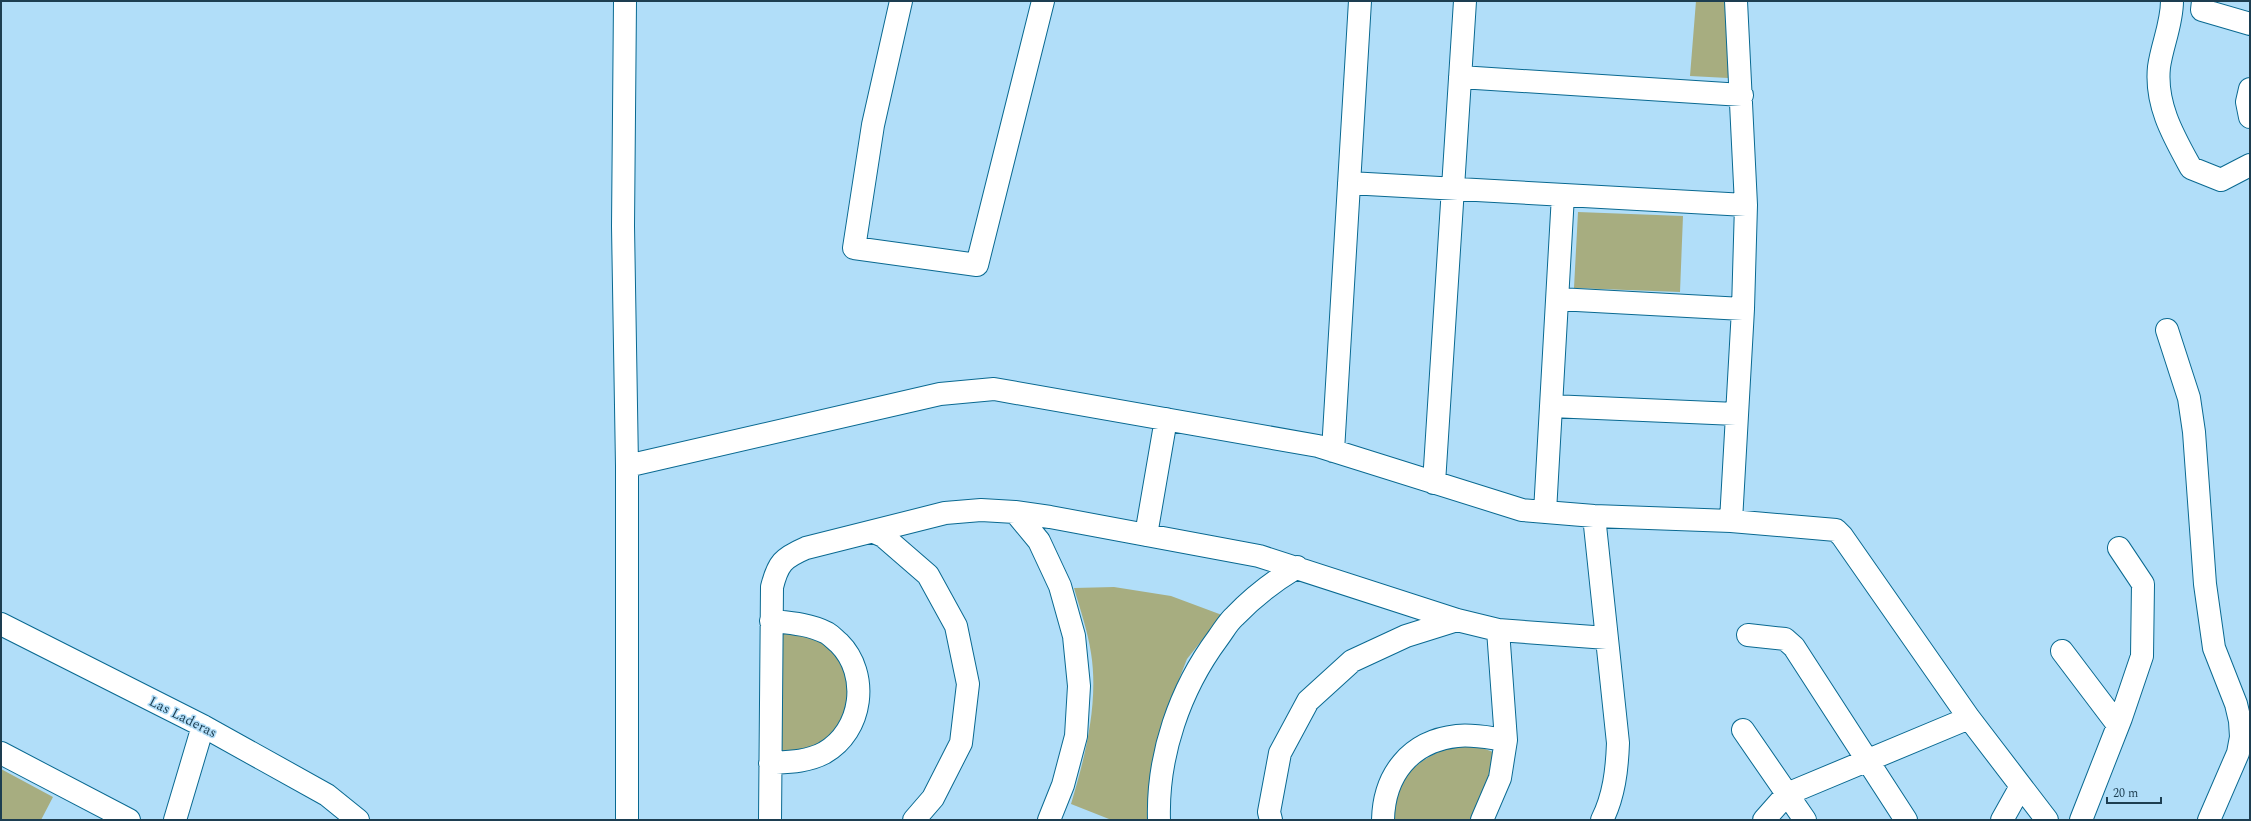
<svg xmlns="http://www.w3.org/2000/svg" width="2251" height="821" viewBox="0 0 2251 821" font-family="Spectral,serif">
	<style>
		.green { fill: #a7ad80 }
		.lines { fill: none; stroke-linecap: round; stroke-linejoin: round }
		.minor-casing { stroke: #096991; stroke-width: 24 }
		.minor { stroke: #fff; stroke-width: 22 }
		.labels { text-anchor: middle; dominant-baseline: central; stroke-width: 3; stroke-linejoin: round; paint-order: stroke }
		.street-label { font-size: 14px; fill: #1d3e51; stroke: #b1def9 }
	</style>
	<rect width="100%" height="100%" fill="#b1def9"/>
	<path class="green" d="M 1696,1 L 1741,1 L 1747,79 L 1690,76 Z
		M 1578,212 L 1683,216 L 1680,292 L 1574,288 Z
		M 1114,587 L 1171,596 L 1222,615 L 1187,659 L 1166,712 L 1149,819 L 1109,819 L 1071,804 C 1085,757 1099,703 1091,653 C 1088,632 1080,609 1074,588 Z
		M 783,630 C 793,633 817,636 824,642 C 858,668 858,722 819,745 C 807,751 794,752 781,753 Z
		M 1454,746 L 1477,746 L 1493,752 L 1488,784 L 1470,820 L 1393,820 C 1393,778 1417,759 1454,746 Z
		M 1,769 L 53,797 L 41,820 L 1,820 Z"/>
	<g class="lines">
		<g class="minor-casing">
			<path id="minor" d="M 625,1 L 623,226 L 627,466 L 627,820
				M 901,1 L 873,125 L 854,248 L 977,265 L 1043,1
				M 2172,1 C 2172,24 2162,45 2159,67 C 2155,105 2174,137 2191,168 L 2221,180 L 2250,165
				M 2203,1 L 2202,10 L 2250,24
				M 1460,77 L 1742,95
				M 2250,89 L 2247,102 L 2250,117
				M 1349,183 L 1746,205
				M 1558,299 L 1743,309
				M 2167,330 L 2189,398 L 2194,432 L 2205,584 L 2214,648 L 2236,704 L 2240,721 L 2241,737 L 2238,753 L 2209,820
				M 1551,406 L 1736,414
				M 1333,451 L 1360,1
				M 627,466 L 940,394 L 994,389 L 1318,446 L 1522,510 L 1594,516 L 1731,521 L 1836,530 L 1842,536 L 1969,718 L 2047,820
				M 1434,483 L 1465,1
				M 1015,512 L 1039,541 L 1060,586 L 1074,636 L 1079,686 L 1076,736 L 1063,785 L 1049,820
				M 1545,512 L 1563,195
				M 1594,516 L 1618,743 C 1617,770 1614,796 1602,820
				M 1731,521 L 1743,309 L 1746,205 L 1736,1
				M 874,532 L 883,536 L 928,575 L 956,626 L 968,684 L 961,743 L 933,798 L 914,820
				M 1146,535 L 1166,419
				M 1,624 L 203,726 L 327,795 L 358,820
				M 1748,635 L 1785,639 L 1794,647 L 1906,820
				M 2062,651 L 2118,725
				M 1743,730 L 1805,820
				M 1,753 L 129,820
				M 770,763 C 788,762 807,762 824,753 C 863,731 870,674 839,643 C 835,640 832,636 827,633 C 809,624 791,623 771,621
				M 175,820 L 203,726
				M 770,820 L 772,587 C 778,563 783,558 806,548 L 945,513 L 981,510 L 1015,512 L 1050,517 L 1259,556 L 1457,620 L 1498,630 L 1607,638
				M 1159,820 C 1157,755 1180,689 1218,638 C 1224,630 1228,622 1235,616 C 1254,596 1274,581 1297,567
				M 1271,820 L 1269,812 L 1280,753 L 1308,701 L 1352,661 L 1406,636 L 1457,620
				M 1383,820 C 1384,775 1410,741 1457,736 C 1473,734 1490,738 1506,740
				M 1482,820 L 1500,778 L 1506,740 L 1498,630
				M 1764,820 L 1787,794 L 1969,718
				M 2002,820 L 2021,786
				M 2081,820 L 2121,718 L 2142,656 L 2143,584 L 2119,548"/>
		</g>
		<use href="#minor" class="minor"/>
	</g>
	<g class="labels">
		<g class="street-label">
			<text transform="translate(183 717) rotate(27)">Las Laderas</text>
		</g>
	</g>
	<rect width="2251" height="821" fill="none" stroke="#1d3e51" stroke-width="4"/>
	<path d="M2107 797v6h54v-6" fill="none" stroke="#1d3e51" stroke-width="2"/>
	<text x="2113" y="797" font-size="12" fill="#1d3e51" stroke="#b1def9" stroke-width="3" paint-order="stroke">20 m</text>
</svg>
